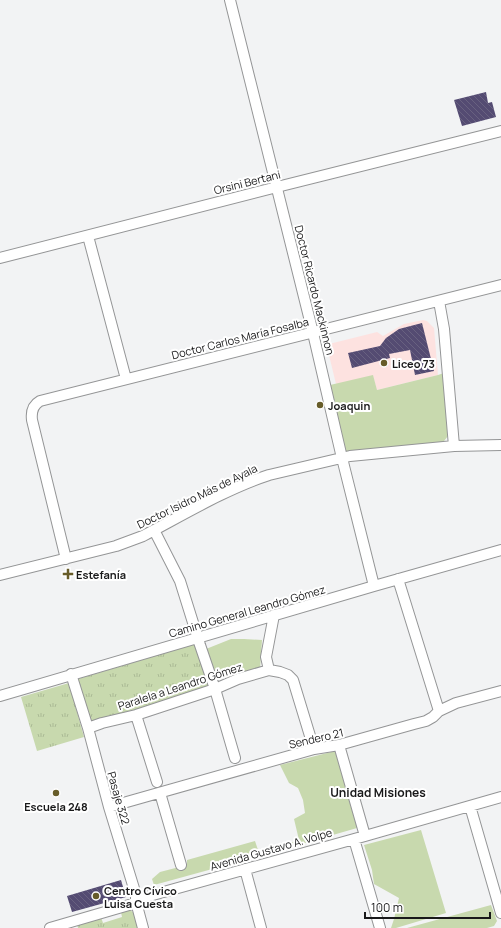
<svg xmlns="http://www.w3.org/2000/svg" width="501" height="928" viewBox="0 0 501 928" font-family="Manrope,sans-serif">
	<style>
		.education { fill: #fde2e0 }
		.green { fill: #c8d9ae }
		.park { fill: url(#park-tufts) }
		.building { fill: url(#building-back-hatch) }
		.lines { fill: none; stroke-linecap: round; stroke-linejoin: round }
		.minor-casing { stroke: #949596; stroke-width: 12 }
		.minor { stroke: #fff; stroke-width: 10 }
		.poi-dot { fill: #675c29; stroke: #fff; stroke-width: 1.5 }
		.labels { text-anchor: middle; dominant-baseline: central; stroke-width: 4; stroke-linejoin: round; paint-order: stroke }
		.street-label { font-size: 11px; fill: #19191a; stroke: #fff }
		.poi-label { font-size: 11px; font-weight: bold; fill: #19191a; stroke: #fff; text-anchor: start }
		.neighbourhood-label { font-size: 12px; font-weight: bold; fill: #19191a; stroke: #fff }
	</style>
	<defs>
		<pattern id="park-tufts" width="24" height="20" patternUnits="userSpaceOnUse"><rect width="24" height="20" fill="#c8d9ae"/><path d="M3 7l-1-3M5 7V3M7 7l1-3M15 17l-1-3M17 17v-4M19 17l1-3" fill="none" stroke="#abba95"/></pattern>
		<pattern id="building-back-hatch" width="6" height="6" patternUnits="userSpaceOnUse"><rect width="6" height="6" fill="#544b72"/><path d="M-1 5l2 2M0 0l6 6M5-1l2 2" fill="none" stroke="#686180"/></pattern>
	</defs>
	<rect width="100%" height="100%" fill="#f2f3f4"/>
	<path class="education" d="M 423,320 L 427,321 L 434,328 L 438,375 L 377,390 L 373,376 L 336,384 L 328,351 L 329,344 L 377,332 L 383,336 L 404,324 Z"/>
	<path class="green" d="M 444,373 L 448,436 L 444,441 L 439,444 L 346,452 L 330,385 L 373,375 L 377,390 L 438,375 Z
		M 231,639 L 244,639 L 262,640 L 260,670 L 217,679 L 206,649 Z
		M 335,751 L 357,828 L 267,854 L 266,850 L 299,840 L 294,819 L 305,813 L 303,800 L 298,788 L 289,783 L 280,765 Z
		M 421,830 L 446,913 L 396,928 L 391,928 L 394,919 L 399,898 L 374,884 L 372,870 L 364,845 Z
		M 255,841 L 260,856 L 154,885 L 152,879 L 160,872 L 187,865 L 187,860 Z
		M 491,905 L 497,921 L 494,926 L 487,928 L 407,928 Z"/>
	<path class="park" d="M 195,644 L 208,687 L 91,723 L 78,679 Z
		M 69,683 L 84,737 L 37,751 L 21,697 Z
		M 130,910 L 134,913 L 138,928 L 78,928 L 77,924 L 101,917 L 103,923 L 122,917 L 121,912 Z"/>
	<path class="building" d="M 486,92 L 488,103 L 492,102 L 496,117 L 462,126 L 454,100 Z
		M 422,323 L 434,371 L 415,375 L 410,350 L 389,354 L 390,358 L 352,368 L 348,353 L 380,346 L 386,338 L 399,329 Z
		M 121,880 L 126,897 L 72,912 L 67,896 Z"/>
	<g class="lines">
		<g class="minor-casing">
			<path id="minor" d="M 230,0 L 313,333 L 342,458 L 374,586
				M 88,236 L 126,379
				M 0,258 L 277,187 L 501,131
				M 439,301 L 444,329 L 454,446
				M 154,530 L 180,581 L 200,645 L 215,689 L 235,758
				M 66,559 L 32,420 C 31,412 33,405 40,401 L 501,285
				M 0,575 L 116,546 L 143,536 C 183,515 226,489 269,475 L 350,456 L 454,446 L 501,445
				M 398,579 L 439,711
				M 269,670 L 266,657 L 274,615
				M 71,674 L 88,728 L 109,807 L 136,895 L 136,902 L 143,928
				M 0,696 L 374,586 L 501,550
				M 136,715 L 157,782
				M 88,728 L 102,723 L 136,715 L 215,689 L 238,679 L 269,670 L 280,672 L 288,675 L 293,680 L 314,749
				M 339,745 L 365,836
				M 160,793 L 181,865
				M 470,806 L 501,913
				M 109,807 L 314,749 L 339,745 L 414,724 L 426,721 L 433,717 L 439,711 L 456,703 L 501,691
				M 354,839 L 380,928
				M 245,869 L 261,928
				M 50,928 L 129,905 L 136,902 L 142,898 L 365,836 L 501,797"/>
		</g>
		<use href="#minor" class="minor"/>
	</g>
	<g class="poi-dot">
		<circle cx="384" cy="363" r="4"/>
		<circle cx="320" cy="405" r="4"/>
		<path d="M66 568h4v4h4v4h-4v4h-4v-4h-4v-4h4z"/>
		<circle cx="56" cy="793" r="4"/>
		<circle cx="96" cy="896" r="4"/>
	</g>
	<g class="labels">
		<g class="street-label">
			<text transform="translate(247 182) rotate(-14)">Orsini Bertani</text>
			<text transform="translate(315 290) rotate(76)">Doctor Ricardo Mackinnon</text>
			<text transform="translate(240 338) rotate(-14)">Doctor Carlos María Fosalba</text>
			<text transform="translate(197 496) rotate(-26)">Doctor Isidro Más de Ayala</text>
			<text transform="translate(247 611) rotate(-16)">Camino General Leandro Gómez</text>
			<text transform="translate(180 686) rotate(-18)">Paralela a Leandro Gómez</text>
			<text transform="translate(316 738) rotate(-13)">Sendero 21</text>
			<text transform="translate(119 798) rotate(74)">Pasaje 322</text>
			<text transform="translate(271 849) rotate(-16)">Avenida Gustavo A. Volpe</text>
		</g>
		<g class="poi-label">
			<text x="392" y="363">Liceo 73</text>
			<text x="328" y="405">Joaquin</text>
			<text x="76" y="574">Estefanía</text>
			<text x="56" y="806" text-anchor="middle">Escuela 248</text>
			<text x="104" y="890">Centro Cívico<tspan x="104" dy="13">Luisa Cuesta</tspan></text>
		</g>
		<g class="neighbourhood-label">
			<text x="378" y="792">Unidad Misiones</text>
		</g>
	</g>
	<path d="M365 912v6h125v-6" fill="none" stroke="#19191a" stroke-width="2"/>
	<text x="371" y="912" font-size="12" fill="#19191a" stroke="#ffffff" stroke-width="3" paint-order="stroke">100 m</text>
</svg>
